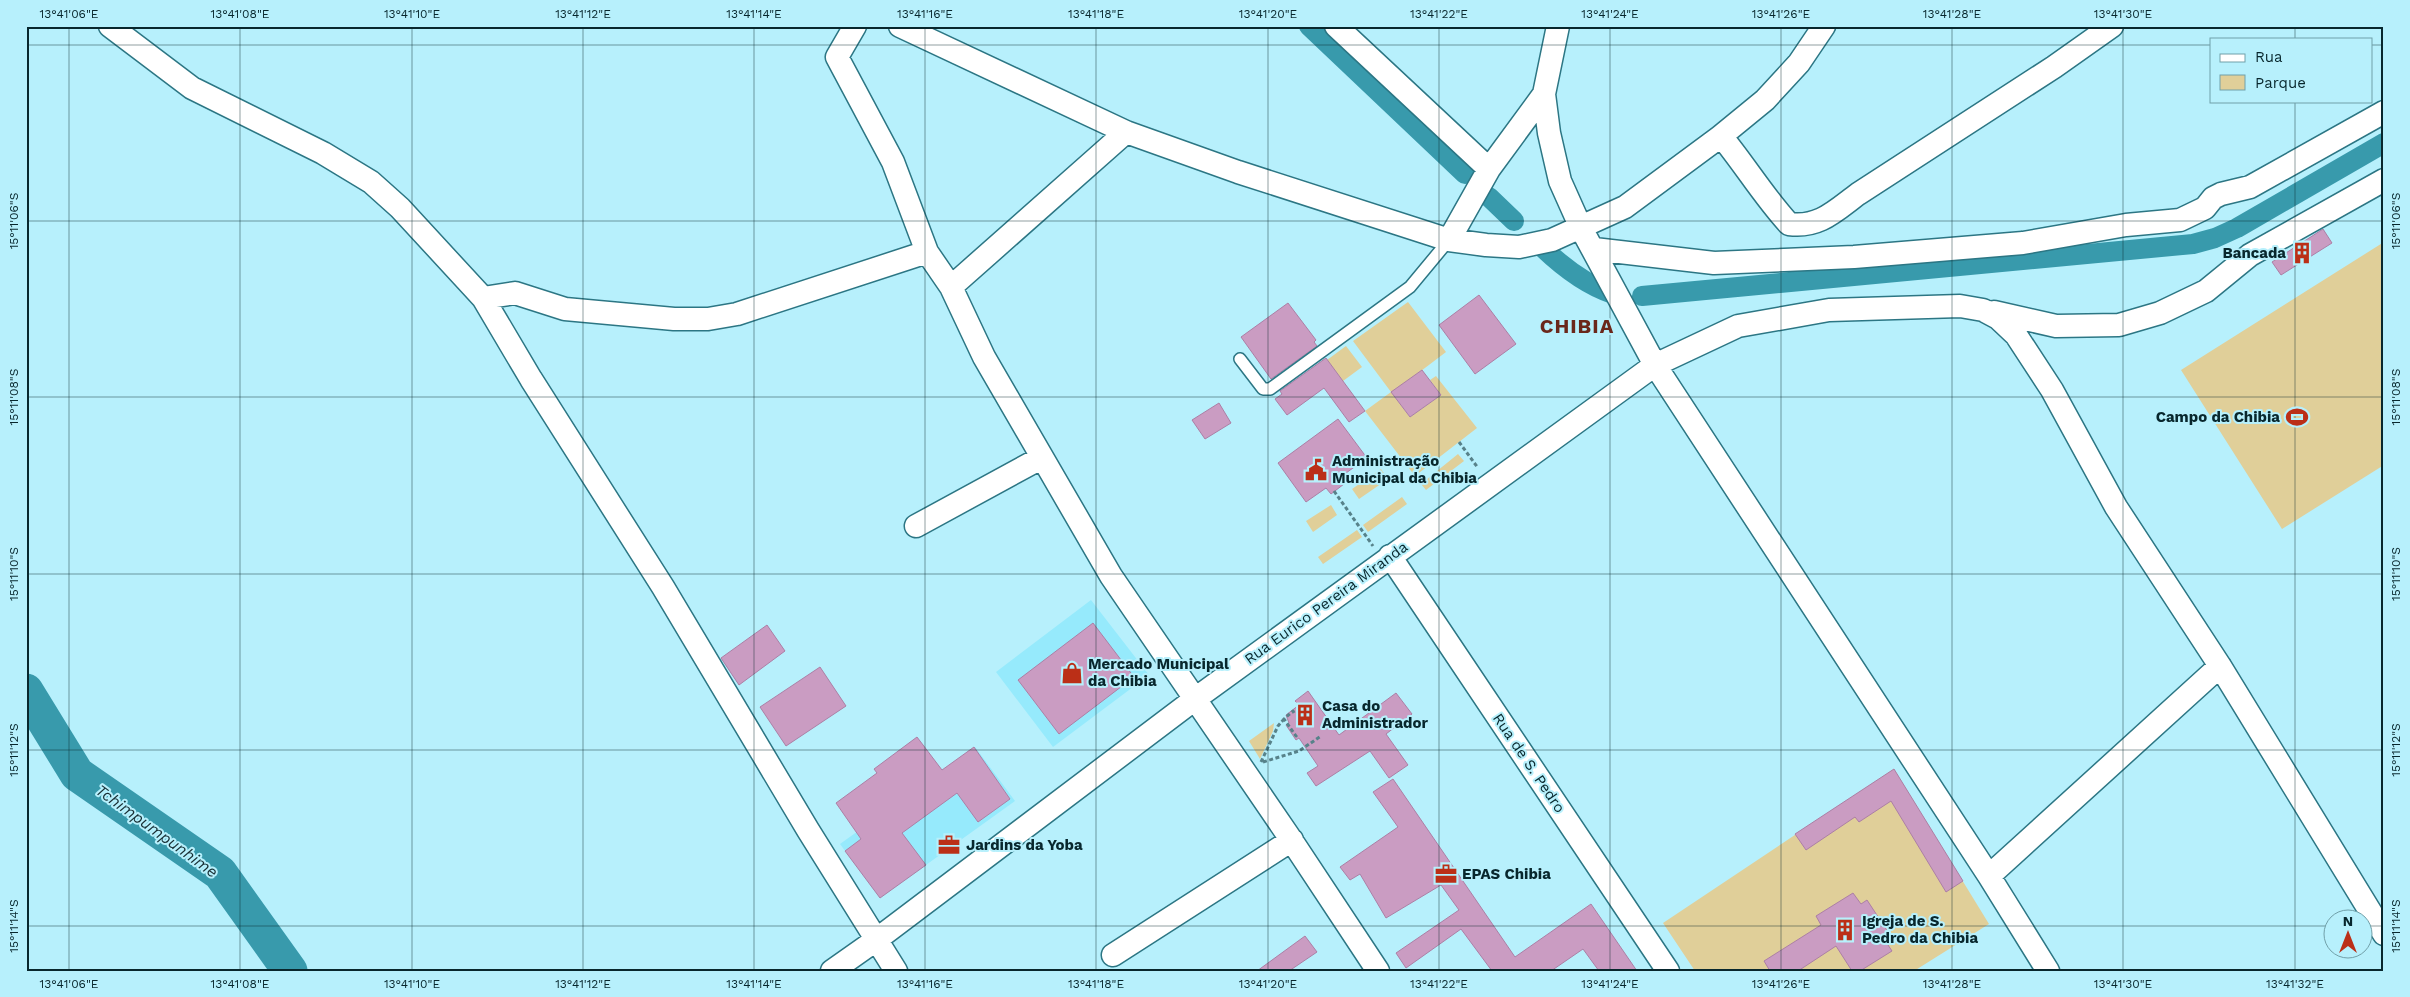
<svg xmlns="http://www.w3.org/2000/svg" width="2410" height="997" viewBox="0 0 2410 997" font-family="'Work Sans',sans-serif">
	<style>
		.built { fill: #96eafc }
		.green { fill: #e0cf99 }
		.lines { fill: none; stroke-linecap: round; stroke-linejoin: round }
		.canal { stroke: #389aac; stroke-width: 20 }
		.river { stroke: #389aac; stroke-width: 35 }
		.building { fill: #ca9cc2; stroke: #ac7fa5 }
		.service-casing { stroke: #2c7684; stroke-width: 14 }
		.minor-casing { stroke: #2c7684; stroke-width: 25 }
		.path { stroke: #57828a; stroke-width: 3; stroke-dasharray: 4 2.5; stroke-linecap: butt }
		.service { stroke: #fff; stroke-width: 11 }
		.minor { stroke: #fff; stroke-width: 22 }
		.ticks { fill: none; stroke: #08272d; stroke-width: 1; stroke-opacity: 0.45 }
		.labels { text-anchor: middle; dominant-baseline: central; stroke-width: 4; stroke-linejoin: round; paint-order: stroke }
		.poi-label { font-size: 15px; font-weight: bold; fill: #08272d; stroke: #b7f0fc; text-anchor: start }
		.street-label { font-size: 15px; fill: #08272d; stroke: #b7f0fc }
		.water-label { font-size: 16px; font-style: italic; fill: #182e33; stroke: #b7f0fc }
		.district-label { font-size: 20px; font-weight: bold; letter-spacing: 1px; fill: #6a271b; stroke: #b7f0fc }
		.neatline { fill: none; stroke: #08272d; stroke-width: 2 }
		.ticks-label { font-size: 12px; text-anchor: middle; fill: #08272d }
	</style>
	<rect width="100%" height="100%" fill="#b7f0fc"/>
	<path class="built" d="M 1091,600 L 1149,675 L 1053,747 L 996,672 Z
		M 975,747 L 1015,801 L 880,898 L 840,844 Z"/>
	<path class="green" d="M 2384,242 L 2384,465 L 2282,529 L 2181,370 Z
		M 1408,302 L 1446,352 L 1392,393 L 1410,417 L 1441,395 L 1430,380 L 1436,376 L 1477,428 L 1415,476 L 1365,411 L 1391,392 L 1353,341 Z
		M 1346,346 L 1362,367 L 1343,381 L 1327,360 Z
		M 1458,454 L 1464,461 L 1426,490 L 1421,484 Z
		M 1381,469 L 1388,479 L 1359,499 L 1352,489 Z
		M 1402,497 L 1407,504 L 1368,532 L 1363,525 Z
		M 1331,505 L 1337,515 L 1313,532 L 1306,521 Z
		M 1357,530 L 1362,537 L 1323,564 L 1318,557 Z
		M 1274,723 L 1273,731 L 1260,759 L 1249,741 Z
		M 1894,769 L 1989,924 L 1914,971 L 1695,971 L 1663,923 Z"/>
	<g class="lines">
		<path class="canal" d="M 1309,26 L 1465,174
			M 1489,197 L 1514,221
			M 1543,248 C 1564,268 1586,285 1613,294
			M 1642,296 L 2193,244 L 2215,238 L 2237,228 L 2384,143"/>
		<path class="river" d="M 26,691 L 77,774 L 220,873 L 290,971"/>
	</g>
	<path class="building" d="M 2323,229 L 2332,243 L 2281,275 L 2272,262 Z
		M 1479,295 L 1516,344 L 1475,374 L 1439,325 Z
		M 1288,303 L 1316,340 L 1314,342 L 1317,346 L 1271,379 L 1241,337 Z
		M 1326,358 L 1365,411 L 1349,422 L 1324,388 L 1287,415 L 1275,399 L 1282,394 L 1280,391 Z
		M 1422,370 L 1441,395 L 1410,417 L 1391,392 Z
		M 1219,403 L 1231,423 L 1205,439 L 1192,420 Z
		M 1338,419 L 1367,458 L 1339,478 L 1344,484 L 1331,494 L 1326,488 L 1306,502 L 1278,463 Z
		M 1093,623 L 1134,677 L 1059,734 L 1018,680 Z
		M 767,625 L 785,651 L 739,685 L 721,658 Z
		M 820,667 L 846,706 L 786,746 L 760,707 Z
		M 1308,691 L 1339,735 L 1396,693 L 1412,714 L 1386,734 L 1408,765 L 1389,778 L 1370,751 L 1316,786 L 1307,773 L 1318,766 L 1299,738 L 1296,740 L 1286,725 L 1289,723 L 1286,715 L 1299,705 L 1295,701 Z
		M 917,737 L 942,770 L 974,747 L 1010,799 L 978,822 L 957,793 L 902,833 L 926,865 L 880,898 L 845,851 L 861,839 L 836,803 L 877,773 L 874,769 Z
		M 1894,769 L 1963,881 L 1946,892 L 1891,801 L 1859,822 L 1855,817 L 1806,850 L 1795,834 Z
		M 1393,779 L 1515,957 L 1591,904 L 1637,971 L 1599,971 L 1583,949 L 1551,971 L 1492,971 L 1461,929 L 1406,968 L 1396,953 L 1459,910 L 1441,885 L 1386,918 L 1360,874 L 1350,880 L 1340,867 L 1398,827 L 1373,792 Z
		M 1853,893 L 1861,904 L 1867,900 L 1890,935 L 1884,939 L 1892,951 L 1860,971 L 1852,971 L 1836,946 L 1798,971 L 1770,971 L 1764,961 L 1821,925 L 1816,916 Z
		M 1305,936 L 1317,952 L 1289,971 L 1257,971 Z"/>
	<g class="lines">
		<g class="service-casing">
			<path id="service" d="M 1240,359 L 1263,389 L 1270,389 L 1410,287 L 1449,240"/>
		</g>
		<g class="minor-casing">
			<path id="minor" d="M 110,26 L 192,88 L 323,153 L 371,182 L 400,208 L 483,298 L 531,379 L 663,587 L 808,830 L 896,971
				M 855,26 L 837,57 L 893,162 L 927,252 L 951,287 L 984,357 L 1111,576 L 1288,835 L 1378,971
				M 900,26 L 1126,132 L 1238,172 L 1449,240 L 1486,245 L 1519,247 L 1552,240 L 1625,207 L 1721,136 L 1765,100 L 1799,63 L 1824,26
				M 1336,26 L 1489,169
				M 1558,26 L 1544,94 L 1549,133 L 1560,181 L 1581,228 L 1655,365 L 1989,876 L 2220,666
				M 1721,136 C 1745,165 1764,197 1789,224 C 1819,228 1835,211 1858,194 L 2054,67 L 2112,26
				M 1449,240 L 1489,169 L 1544,94
				M 1594,249 L 1714,263 L 1854,257 L 2023,243 L 2126,225 L 2180,220 L 2205,208 L 2213,198 L 2221,194 L 2250,187 L 2384,112
				M 951,287 L 1126,132
				M 483,298 L 515,293 L 565,309 L 674,319 L 708,319 L 737,314 L 927,252
				M 1994,312 L 2056,326 L 2119,325 L 2160,313 L 2206,291 L 2250,255 L 2384,180
				M 916,526 L 1041,458
				M 1390,556 L 1668,971
				M 1989,876 L 2048,971
				M 1113,955 L 1292,840
				M 832,971 L 876,940 L 1195,699 L 1655,365 L 1738,326 L 1829,310 L 1960,306 L 1983,310 L 1998,318 L 2016,335 L 2052,390 L 2116,507 L 2220,666 L 2384,934"/>
		</g>
		<path class="path" d="M 1459,442 L 1478,468
			M 1334,491 L 1373,546
			M 1294,713 L 1293,711 L 1284,719 L 1296,736 L 1297,735
			M 1261,762 L 1278,726 L 1284,719
			M 1263,762 L 1299,751 L 1321,736"/>
		<use href="#service" class="service"/>
		<use href="#minor" class="minor"/>
	</g>
	<path class="ticks" d="M 69,26 L 69,971M 240,26 L 240,971M 412,26 L 412,971M 583,26 L 583,971M 754,26 L 754,971M 925,26 L 925,971M 1096,26 L 1096,971M 1268,26 L 1268,971M 1439,26 L 1439,971M 1610,26 L 1610,971M 1781,26 L 1781,971M 1952,26 L 1952,971M 2123,26 L 2123,971M 2295,26 L 2295,39M 26,45 L 2211,45M 2371,45 L 2384,45M 2295,101 L 2295,971M 26,221 L 2384,221M 26,397 L 2384,397M 26,574 L 2384,574M 26,750 L 2384,750M 26,926 L 2332,926M 2362,926 L 2384,926"/>
	<defs>
		<g id="building-bare" transform="scale(1.725)"><path d="M-4-6H4V6H1V3H-1V6H-4ZM-2.5-4.3h1.7v1.8h-1.7ZM.8-4.3h1.7v1.8H.8ZM-2.5-1h1.7V.8h-1.7ZM.8-1h1.7V.8H.8Z" fill="#bb2f17" stroke="#b7f0fc" stroke-width="2.5" paint-order="stroke"/></g>
		<g id="stadium-bare" transform="scale(1.725)"><path d="M0-5a6.5 5 0 1 0 0 10a6.5 5 0 1 0 0-10ZM-3.5-1.8h7v3.6h-7Z" fill="#bb2f17" stroke="#b7f0fc" stroke-width="2.5" paint-order="stroke"/></g>
		<g id="civic-bare" transform="scale(1.725)"><path d="M-.6-6.5H3V-4.5H.6V-3L4-1V1h2V6H-6V1h2V-1L-.6-3ZM-1.2 2.5V6h2.4V2.5Z" fill="#bb2f17" stroke="#b7f0fc" stroke-width="2.5" paint-order="stroke"/></g>
		<g id="shop-bare" transform="scale(1.725)"><path d="M-5-2.5h2.3a2.7 3.5 0 0 1 5.4 0H5L5.5 6h-11ZM-1.5-2.5h3a1.5 2.3 0 0 0-3 0Z" fill="#bb2f17" stroke="#b7f0fc" stroke-width="2.5" paint-order="stroke"/></g>
		<g id="office-bare" transform="scale(1.725)"><path d="M-6-3h4V-5.5h4V-3h4V5H-6ZM-1-4.5V-3h2v-1.5ZM-6 0V1H6V0Z" fill="#bb2f17" stroke="#b7f0fc" stroke-width="2.5" paint-order="stroke"/></g>
	</defs>
	<g fill-rule="evenodd">
		<use href="#building-bare" x="2302" y="253"/>
		<use href="#stadium-bare" x="2297" y="417"/>
		<use href="#civic-bare" x="1316" y="470"/>
		<use href="#shop-bare" x="1072" y="673"/>
		<use href="#building-bare" x="1305" y="715"/>
		<use href="#office-bare" x="949" y="845"/>
		<use href="#office-bare" x="1446" y="874"/>
		<use href="#building-bare" x="1845" y="930"/>
	</g>
	<g class="labels">
		<g class="poi-label">
			<text x="2286" y="253" text-anchor="end">Bancada</text>
			<text x="2280" y="417" text-anchor="end">Campo da Chibia</text>
			<text x="1332" y="461">Administração<tspan x="1332" dy="17">Municipal da Chibia</tspan></text>
			<text x="1088" y="664">Mercado Municipal<tspan x="1088" dy="17">da Chibia</tspan></text>
			<text x="1322" y="706">Casa do<tspan x="1322" dy="17">Administrador</tspan></text>
			<text x="966" y="845">Jardins da Yoba</text>
			<text x="1462" y="874">EPAS Chibia</text>
			<text x="1862" y="921">Igreja de S.<tspan x="1862" dy="17">Pedro da Chibia</tspan></text>
		</g>
		<g class="street-label">
			<text transform="translate(1326 603) rotate(-36)">Rua Eurico Pereira Miranda</text>
			<text transform="translate(1529 763) rotate(56)">Rua de S. Pedro</text>
		</g>
		<g class="water-label">
			<text transform="translate(157 831) rotate(36)">Tchimpumpunhime</text>
		</g>
		<g class="district-label">
			<text x="1577" y="326">CHIBIA</text>
		</g>
	</g>
	<rect width="2410" height="997" fill="none" stroke="#b7f0fc" stroke-width="55"/>
	<rect x="2210" y="38" width="162" height="65" fill="#b7f0fc" stroke="#71a0a9"/>
	<rect x="2220" y="54" width="25" height="8" fill="#ffffff" stroke="#71a0a9"/>
	<text x="2255" y="62" font-size="15" fill="#08272d">Rua</text>
	<rect x="2220" y="75" width="25" height="15" fill="#e0cf99" stroke="#71a0a9"/>
	<text x="2255" y="88" font-size="15" fill="#08272d">Parque</text>
	<g transform="translate(2348 934)"><circle r="24" fill="#b7f0fc" stroke="#71a0a9"/>
	<path d="M0-4L9 19L0 12L-9 19Z" fill="#bb2f17"/>
	<text y="-8" font-size="14" font-weight="bold" text-anchor="middle" fill="#08272d">N</text>
	</g>
	<rect x="28" y="28" width="2354" height="942" class="neatline"/>
	<g class="ticks-label">
		<text x="69" y="18">13°41'06"E</text>
		<text x="240" y="18">13°41'08"E</text>
		<text x="412" y="18">13°41'10"E</text>
		<text x="583" y="18">13°41'12"E</text>
		<text x="754" y="18">13°41'14"E</text>
		<text x="925" y="18">13°41'16"E</text>
		<text x="1096" y="18">13°41'18"E</text>
		<text x="1268" y="18">13°41'20"E</text>
		<text x="1439" y="18">13°41'22"E</text>
		<text x="1610" y="18">13°41'24"E</text>
		<text x="1781" y="18">13°41'26"E</text>
		<text x="1952" y="18">13°41'28"E</text>
		<text x="2123" y="18">13°41'30"E</text>
		<text transform="translate(14 221) rotate(-90)" y="4">15°11'06"S</text>
		<text transform="translate(2396 221) rotate(-90)" y="4">15°11'06"S</text>
		<text transform="translate(14 397) rotate(-90)" y="4">15°11'08"S</text>
		<text transform="translate(2396 397) rotate(-90)" y="4">15°11'08"S</text>
		<text transform="translate(14 574) rotate(-90)" y="4">15°11'10"S</text>
		<text transform="translate(2396 574) rotate(-90)" y="4">15°11'10"S</text>
		<text transform="translate(14 750) rotate(-90)" y="4">15°11'12"S</text>
		<text transform="translate(2396 750) rotate(-90)" y="4">15°11'12"S</text>
		<text transform="translate(14 926) rotate(-90)" y="4">15°11'14"S</text>
		<text transform="translate(2396 926) rotate(-90)" y="4">15°11'14"S</text>
		<text x="69" y="988">13°41'06"E</text>
		<text x="240" y="988">13°41'08"E</text>
		<text x="412" y="988">13°41'10"E</text>
		<text x="583" y="988">13°41'12"E</text>
		<text x="754" y="988">13°41'14"E</text>
		<text x="925" y="988">13°41'16"E</text>
		<text x="1096" y="988">13°41'18"E</text>
		<text x="1268" y="988">13°41'20"E</text>
		<text x="1439" y="988">13°41'22"E</text>
		<text x="1610" y="988">13°41'24"E</text>
		<text x="1781" y="988">13°41'26"E</text>
		<text x="1952" y="988">13°41'28"E</text>
		<text x="2123" y="988">13°41'30"E</text>
		<text x="2295" y="988">13°41'32"E</text>
	</g>
</svg>
